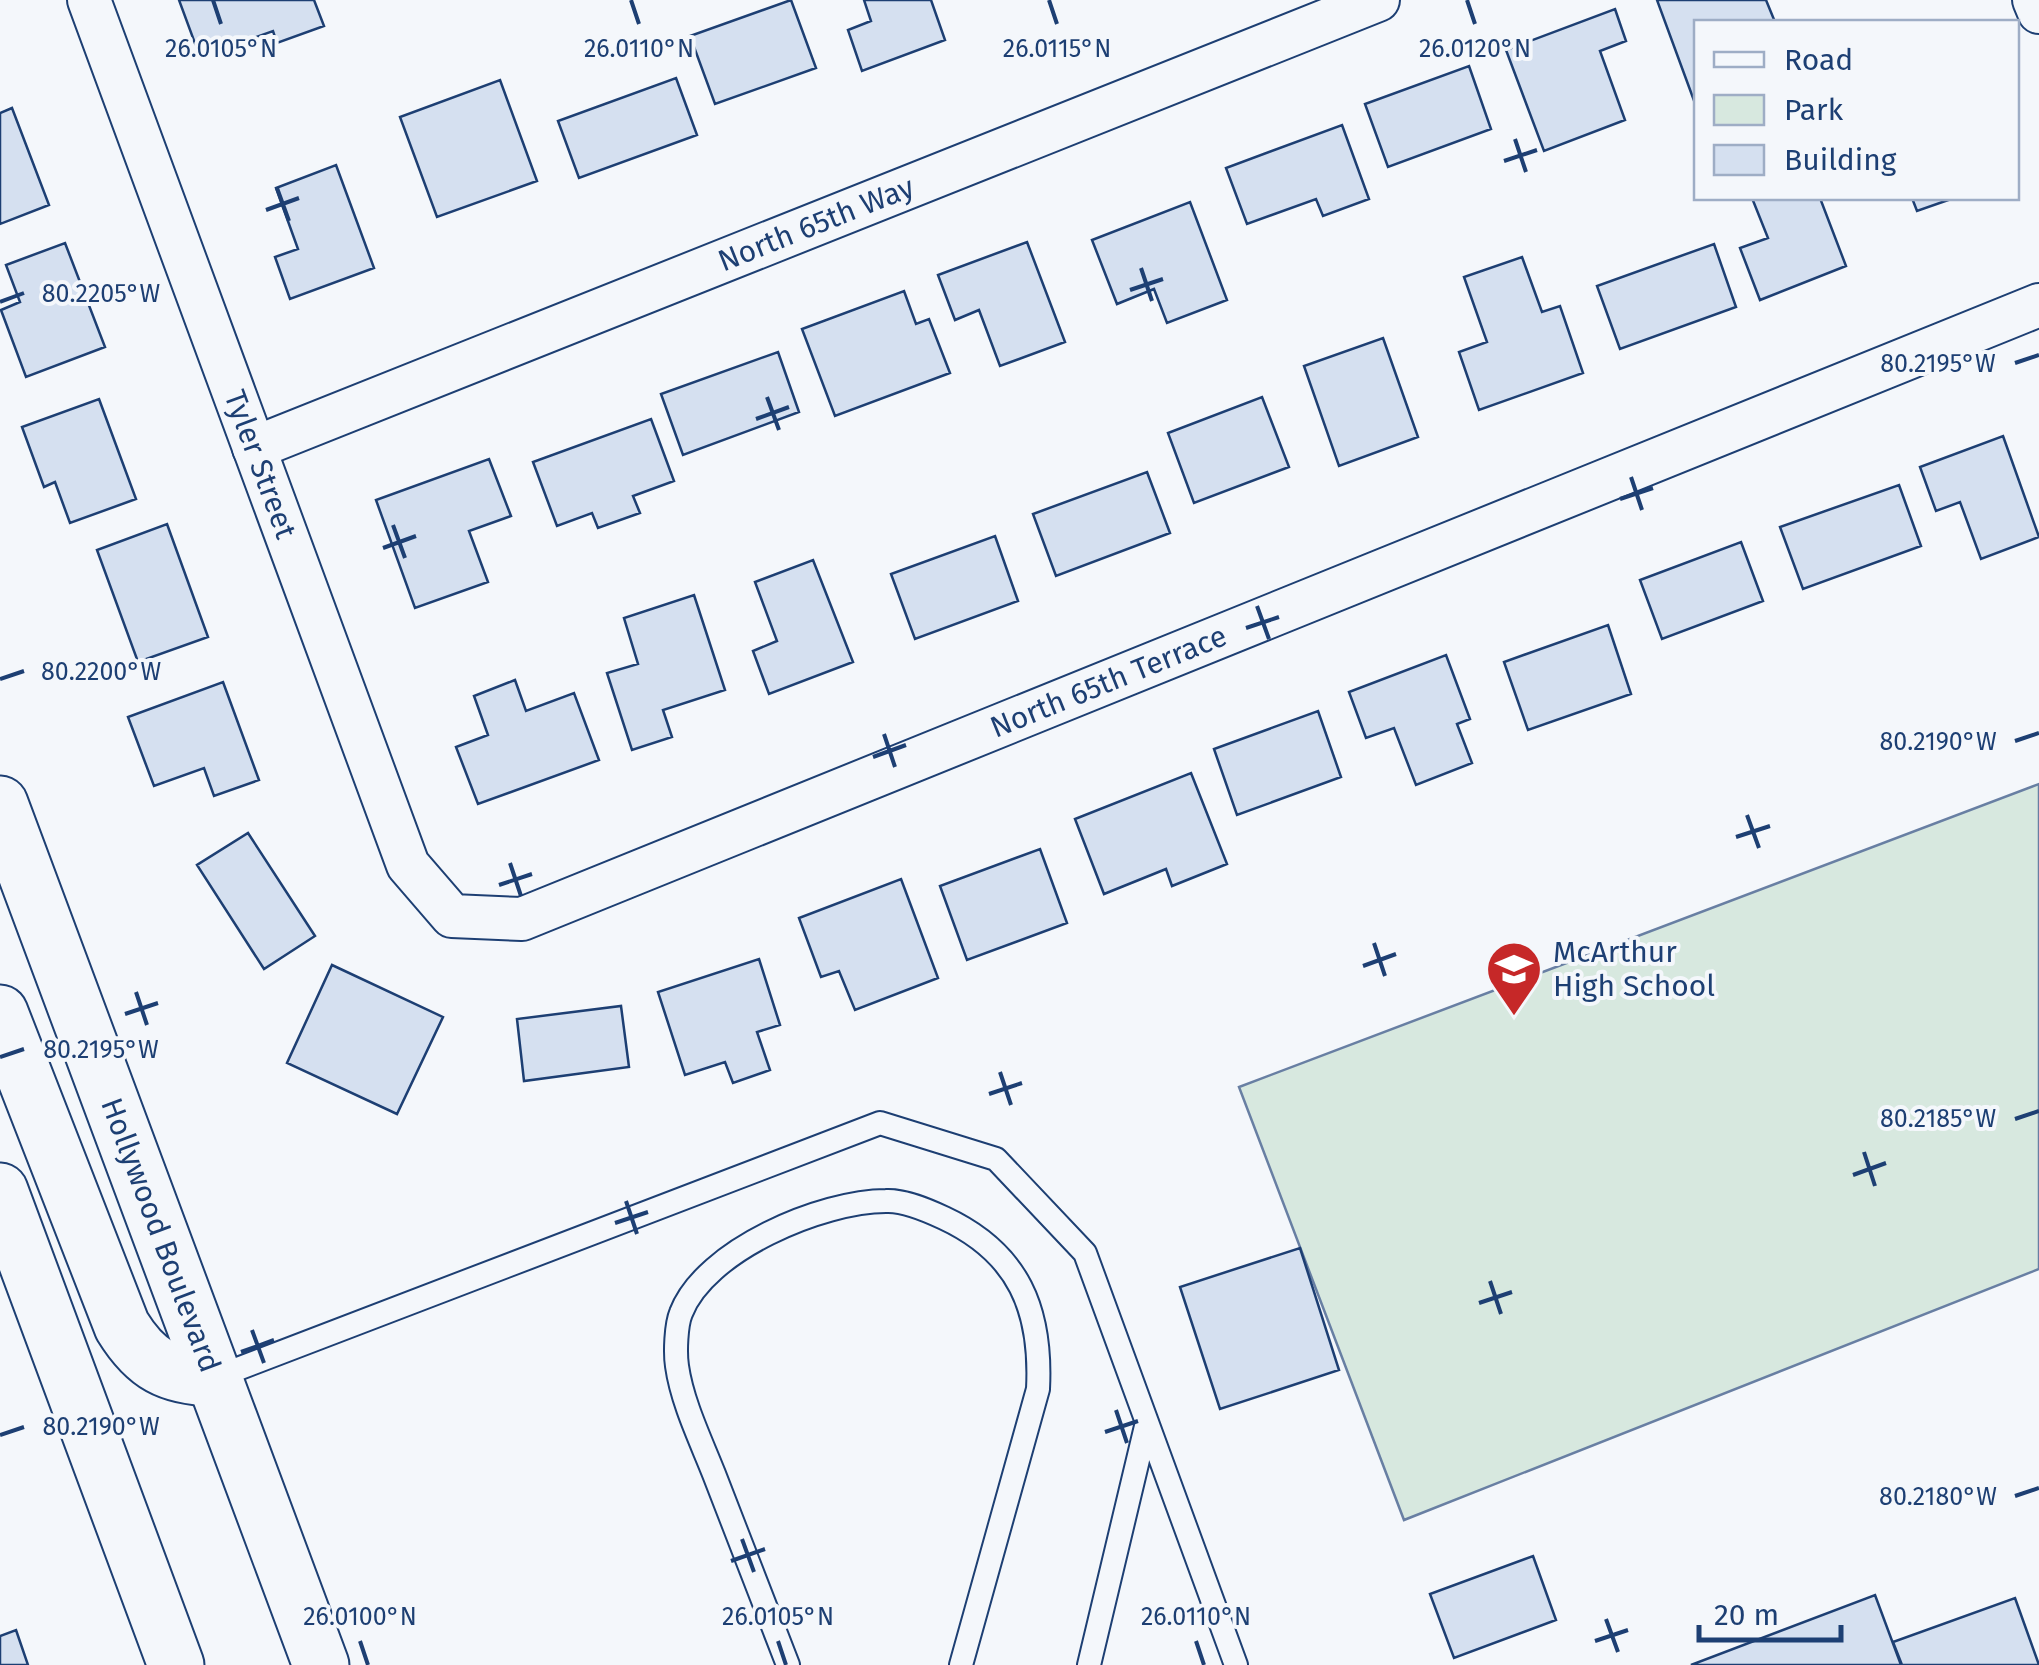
<svg xmlns="http://www.w3.org/2000/svg" width="2039" height="1665" viewBox="0 0 2039 1665" font-family="'Fira Sans',sans-serif">
	<style>
		.green { fill: #d7e8df; stroke: #687fa3; stroke-width: 2.5 }
		.building { fill: #d5e0f0; stroke: #1d3f73; stroke-width: 2.5 }
		.lines { fill: none; stroke-linecap: round; stroke-linejoin: round }
		.service-casing { stroke: #1d3f73; stroke-width: 26 }
		.minor-casing { stroke: #1d3f73; stroke-width: 46 }
		.trunk-casing { stroke: #1d3f73; stroke-width: 59 }
		.service { stroke: #f4f7fb; stroke-width: 22 }
		.minor { stroke: #f4f7fb; stroke-width: 42 }
		.trunk { stroke: #f4f7fb; stroke-width: 55 }
		.ticks { fill: none; stroke: #1d3f73; stroke-width: 4 }
		.labels { text-anchor: middle; dominant-baseline: central; stroke-width: 8; stroke-linejoin: round; paint-order: stroke }
		.street-label { font-size: 30px; fill: #1d3f73; stroke: #f4f7fb }
		.poi-label { font-size: 30px; fill: #1d3f73; stroke: #f4f7fb; text-anchor: start }
		.ticks-label { font-size: 25px; text-anchor: middle; fill: #1d3f73; stroke: #f4f7fb; stroke-width: 8; stroke-linejoin: round; paint-order: stroke }
	</style>
	<rect width="100%" height="100%" fill="#f4f7fb"/>
	<path class="green" d="M 2039,784 L 2039,1269 L 1404,1520 L 1239,1087 Z"/>
	<path class="building" d="M 179,0 L 314,0 L 324,26 L 277,43 L 273,31 L 200,57 Z
		M 791,0 L 816,68 L 715,104 L 690,36 Z
		M 864,0 L 931,0 L 945,40 L 862,71 L 848,30 L 871,21 Z
		M 1657,0 L 1766,0 L 1775,22 L 1696,22 L 1696,106 Z
		M 1615,9 L 1626,41 L 1600,51 L 1625,120 L 1544,151 L 1506,50 Z
		M 1469,66 L 1491,129 L 1388,167 L 1365,104 Z
		M 676,78 L 697,135 L 579,178 L 558,121 Z
		M 500,80 L 537,181 L 437,217 L 400,117 Z
		M 12,108 L 49,205 L 0,224 L 0,113 Z
		M 1342,125 L 1369,199 L 1323,216 L 1316,199 L 1247,224 L 1226,168 Z
		M 336,165 L 374,268 L 290,299 L 275,257 L 298,249 L 276,188 Z
		M 1752,198 L 1820,198 L 1846,266 L 1760,300 L 1740,248 L 1768,238 Z
		M 1912,198 L 1954,198 L 1917,211 Z
		M 1190,202 L 1227,300 L 1167,323 L 1154,289 L 1117,304 L 1092,240 Z
		M 1027,242 L 1065,342 L 1000,366 L 979,310 L 955,320 L 938,275 Z
		M 65,243 L 105,347 L 26,377 L 1,310 L 20,302 L 6,265 Z
		M 1714,244 L 1736,307 L 1620,349 L 1597,286 Z
		M 1522,257 L 1542,312 L 1560,306 L 1583,373 L 1479,410 L 1459,352 L 1487,342 L 1464,277 Z
		M 904,291 L 916,324 L 929,319 L 950,373 L 835,416 L 802,329 Z
		M 1383,338 L 1418,437 L 1339,466 L 1304,366 Z
		M 778,352 L 799,412 L 683,455 L 661,394 Z
		M 1262,397 L 1289,467 L 1194,503 L 1168,433 Z
		M 99,399 L 136,499 L 70,523 L 55,482 L 44,487 L 22,427 Z
		M 651,419 L 674,481 L 633,496 L 640,513 L 598,528 L 592,513 L 557,526 L 533,462 Z
		M 2003,436 L 2039,537 L 1981,559 L 1960,502 L 1936,511 L 1920,467 Z
		M 489,459 L 511,516 L 469,531 L 488,582 L 415,608 L 376,500 Z
		M 1147,472 L 1170,533 L 1056,576 L 1033,514 Z
		M 1899,485 L 1921,546 L 1803,589 L 1780,527 Z
		M 167,524 L 208,637 L 138,662 L 97,550 Z
		M 995,536 L 1018,601 L 915,639 L 891,574 Z
		M 1741,542 L 1763,601 L 1662,639 L 1640,580 Z
		M 813,560 L 853,662 L 769,694 L 753,651 L 777,641 L 755,582 Z
		M 694,595 L 725,690 L 663,710 L 672,737 L 632,750 L 607,673 L 638,664 L 624,618 Z
		M 1608,625 L 1631,694 L 1528,730 L 1504,662 Z
		M 1446,655 L 1470,719 L 1457,724 L 1472,763 L 1416,785 L 1394,728 L 1366,738 L 1349,692 Z
		M 515,680 L 526,711 L 574,693 L 599,760 L 478,804 L 456,747 L 488,735 L 474,696 Z
		M 223,682 L 259,780 L 214,796 L 204,768 L 154,786 L 128,717 Z
		M 1318,711 L 1341,777 L 1237,815 L 1214,749 Z
		M 1191,773 L 1227,864 L 1172,886 L 1166,869 L 1104,894 L 1075,819 Z
		M 248,833 L 315,936 L 264,969 L 197,865 Z
		M 1040,849 L 1067,923 L 967,960 L 940,886 Z
		M 901,879 L 938,978 L 855,1010 L 839,971 L 821,977 L 799,918 Z
		M 759,959 L 780,1025 L 757,1032 L 770,1070 L 733,1083 L 725,1062 L 685,1075 L 658,992 Z
		M 332,965 L 443,1017 L 397,1114 L 287,1063 Z
		M 621,1006 L 629,1067 L 524,1081 L 517,1019 Z
		M 1300,1248 L 1339,1370 L 1220,1409 L 1180,1287 Z
		M 1533,1556 L 1556,1620 L 1454,1658 L 1430,1594 Z
		M 1875,1595 L 1901,1665 L 1691,1665 Z
		M 2015,1598 L 2039,1665 L 1902,1665 L 1893,1642 Z
		M 16,1630 L 28,1665 L 0,1665 L 0,1636 Z"/>
	<g class="lines">
		<g class="service-casing">
			<path id="service" d="M 214,1378 L 880,1123 L 996,1159 L 1085,1253 L 1236,1665
				M 788,1665 C 763,1601 739,1538 714,1474 C 701,1441 682,1402 677,1366 C 675,1353 676,1325 681,1313 C 705,1250 822,1201 886,1201 C 904,1200 927,1210 944,1218 C 1019,1253 1042,1310 1038,1389 L 961,1665
				M 1089,1665 L 1147,1422"/>
		</g>
		<g class="minor-casing">
			<g id="minor">
				<path id="s1" d="M 89,0 L 408,865 L 452,916 L 522,919 L 2039,305"/>
				<path d="M 2034,0 L 2039,12"/>
				<path id="s2" d="M 254,448 L 1378,0"/>
			</g>
		</g>
		<g class="trunk-casing">
			<g id="trunk">
				<path id="s3" d="M 0,804 L 321,1665"/>
				<path d="M 0,1013 L 122,1326 C 146,1365 169,1377 214,1378"/>
				<path d="M 0,1191 L 176,1665"/>
			</g>
		</g>
		<use href="#service" class="service"/>
		<use href="#minor" class="minor"/>
		<use href="#trunk" class="trunk"/>
	</g>
	<path class="ticks" d="M 213,0 L 221,24M 631,0 L 639,24M 1049,0 L 1057,24M 1467,0 L 1475,24M 1515,139 L 1526,172M 1504,161 L 1537,150M 277,188 L 289,221M 266,210 L 299,198M 1141,268 L 1152,301M 1130,290 L 1163,279M 0,302 L 24,293M 2015,363 L 2039,355M 767,397 L 779,430M 756,419 L 789,407M 1631,477 L 1642,510M 1620,499 L 1653,488M 393,525 L 405,558M 383,548 L 416,536M 1257,606 L 1269,639M 1246,628 L 1279,617M 0,679 L 24,671M 884,734 L 895,767M 2015,741 L 2039,733M 873,757 L 906,745M 1747,815 L 1759,848M 1736,837 L 1770,826M 510,863 L 521,896M 499,885 L 532,874M 1374,943 L 1385,976M 1363,966 L 1396,954M 136,992 L 147,1025M 125,1014 L 158,1003M 0,1057 L 24,1049M 1000,1072 L 1011,1105M 989,1094 L 1022,1083M 2015,1119 L 2039,1111M 1864,1152 L 1875,1186M 1853,1175 L 1886,1163M 626,1201 L 637,1234M 615,1223 L 648,1212M 1490,1281 L 1501,1314M 1479,1303 L 1512,1292M 252,1330 L 264,1363M 241,1352 L 274,1340M 1116,1410 L 1127,1443M 1105,1432 L 1138,1421M 0,1435 L 24,1427M 2015,1496 L 2039,1488M 742,1539 L 754,1572M 731,1561 L 765,1549M 1606,1619 L 1618,1652M 360,1641 L 368,1665M 778,1641 L 786,1665M 1196,1641 L 1204,1665M 1595,1641 L 1628,1630"/>
	<defs>
		<g id="school-pin" transform="scale(2.875)"><path d="M0 17L-7.5 6A9.5 9.5 0 1 1 7.5 6Z" fill="#c62828" stroke="#f4f7fb"/><path d="M0-5L7-2L0 1L-7-2ZM-4 1L0 2.5L4 1V4Q0 6-4 4Z" fill="#fff"/></g>
	</defs>
	<g fill-rule="evenodd">
		<use href="#school-pin" x="1514" y="969"/>
	</g>
	<g class="labels">
		<g class="street-label">
			<text stroke="none"><textPath href="#s2" startOffset="605">North 65th Way</textPath></text>
			<text stroke="none"><textPath href="#s1" startOffset="495">Tyler Street</textPath></text>
			<text stroke="none"><textPath href="#s1" startOffset="1692">North 65th Terrace</textPath></text>
			<text stroke="none"><textPath href="#s3" startOffset="460">Hollywood Boulevard</textPath></text>
		</g>
		<g class="poi-label">
			<text x="1553" y="952">McArthur<tspan x="1553" dy="34">High School</tspan></text>
		</g>
	</g>
	<g class="ticks-label">
		<text x="221" y="57">26.0105°N</text>
		<text x="639" y="57">26.0110°N</text>
		<text x="1057" y="57">26.0115°N</text>
		<text x="1475" y="57">26.0120°N</text>
		<text x="101" y="302">80.2205°W</text>
		<text x="1938" y="372">80.2195°W</text>
		<text x="101" y="680">80.2200°W</text>
		<text x="1938" y="750">80.2190°W</text>
		<text x="101" y="1058">80.2195°W</text>
		<text x="1938" y="1127">80.2185°W</text>
		<text x="101" y="1435">80.2190°W</text>
		<text x="1938" y="1505">80.2180°W</text>
		<text x="360" y="1625">26.0100°N</text>
		<text x="778" y="1625">26.0105°N</text>
		<text x="1196" y="1625">26.0110°N</text>
	</g>
	<rect x="1694" y="20" width="325" height="180" fill="#f4f7fb" stroke="#9eadc5" stroke-width="2.5"/>
	<rect x="1714" y="52" width="50" height="15" fill="#f4f7fb" stroke="#9eadc5" stroke-width="2.5"/>
	<text x="1784" y="70" font-size="30" fill="#1d3f73">Road</text>
	<rect x="1714" y="95" width="50" height="30" fill="#d7e8df" stroke="#9eadc5" stroke-width="2.5"/>
	<text x="1784" y="120" font-size="30" fill="#1d3f73">Park</text>
	<rect x="1714" y="145" width="50" height="30" fill="#d5e0f0" stroke="#9eadc5" stroke-width="2.5"/>
	<text x="1784" y="170" font-size="30" fill="#1d3f73">Building</text>
	<path d="M1699 1625v15h142v-15" fill="none" stroke="#1d3f73" stroke-width="5"/>
	<text x="1714" y="1625" font-size="30" fill="#1d3f73" stroke="#f4f7fb" stroke-width="8" paint-order="stroke">20 m</text>
</svg>
